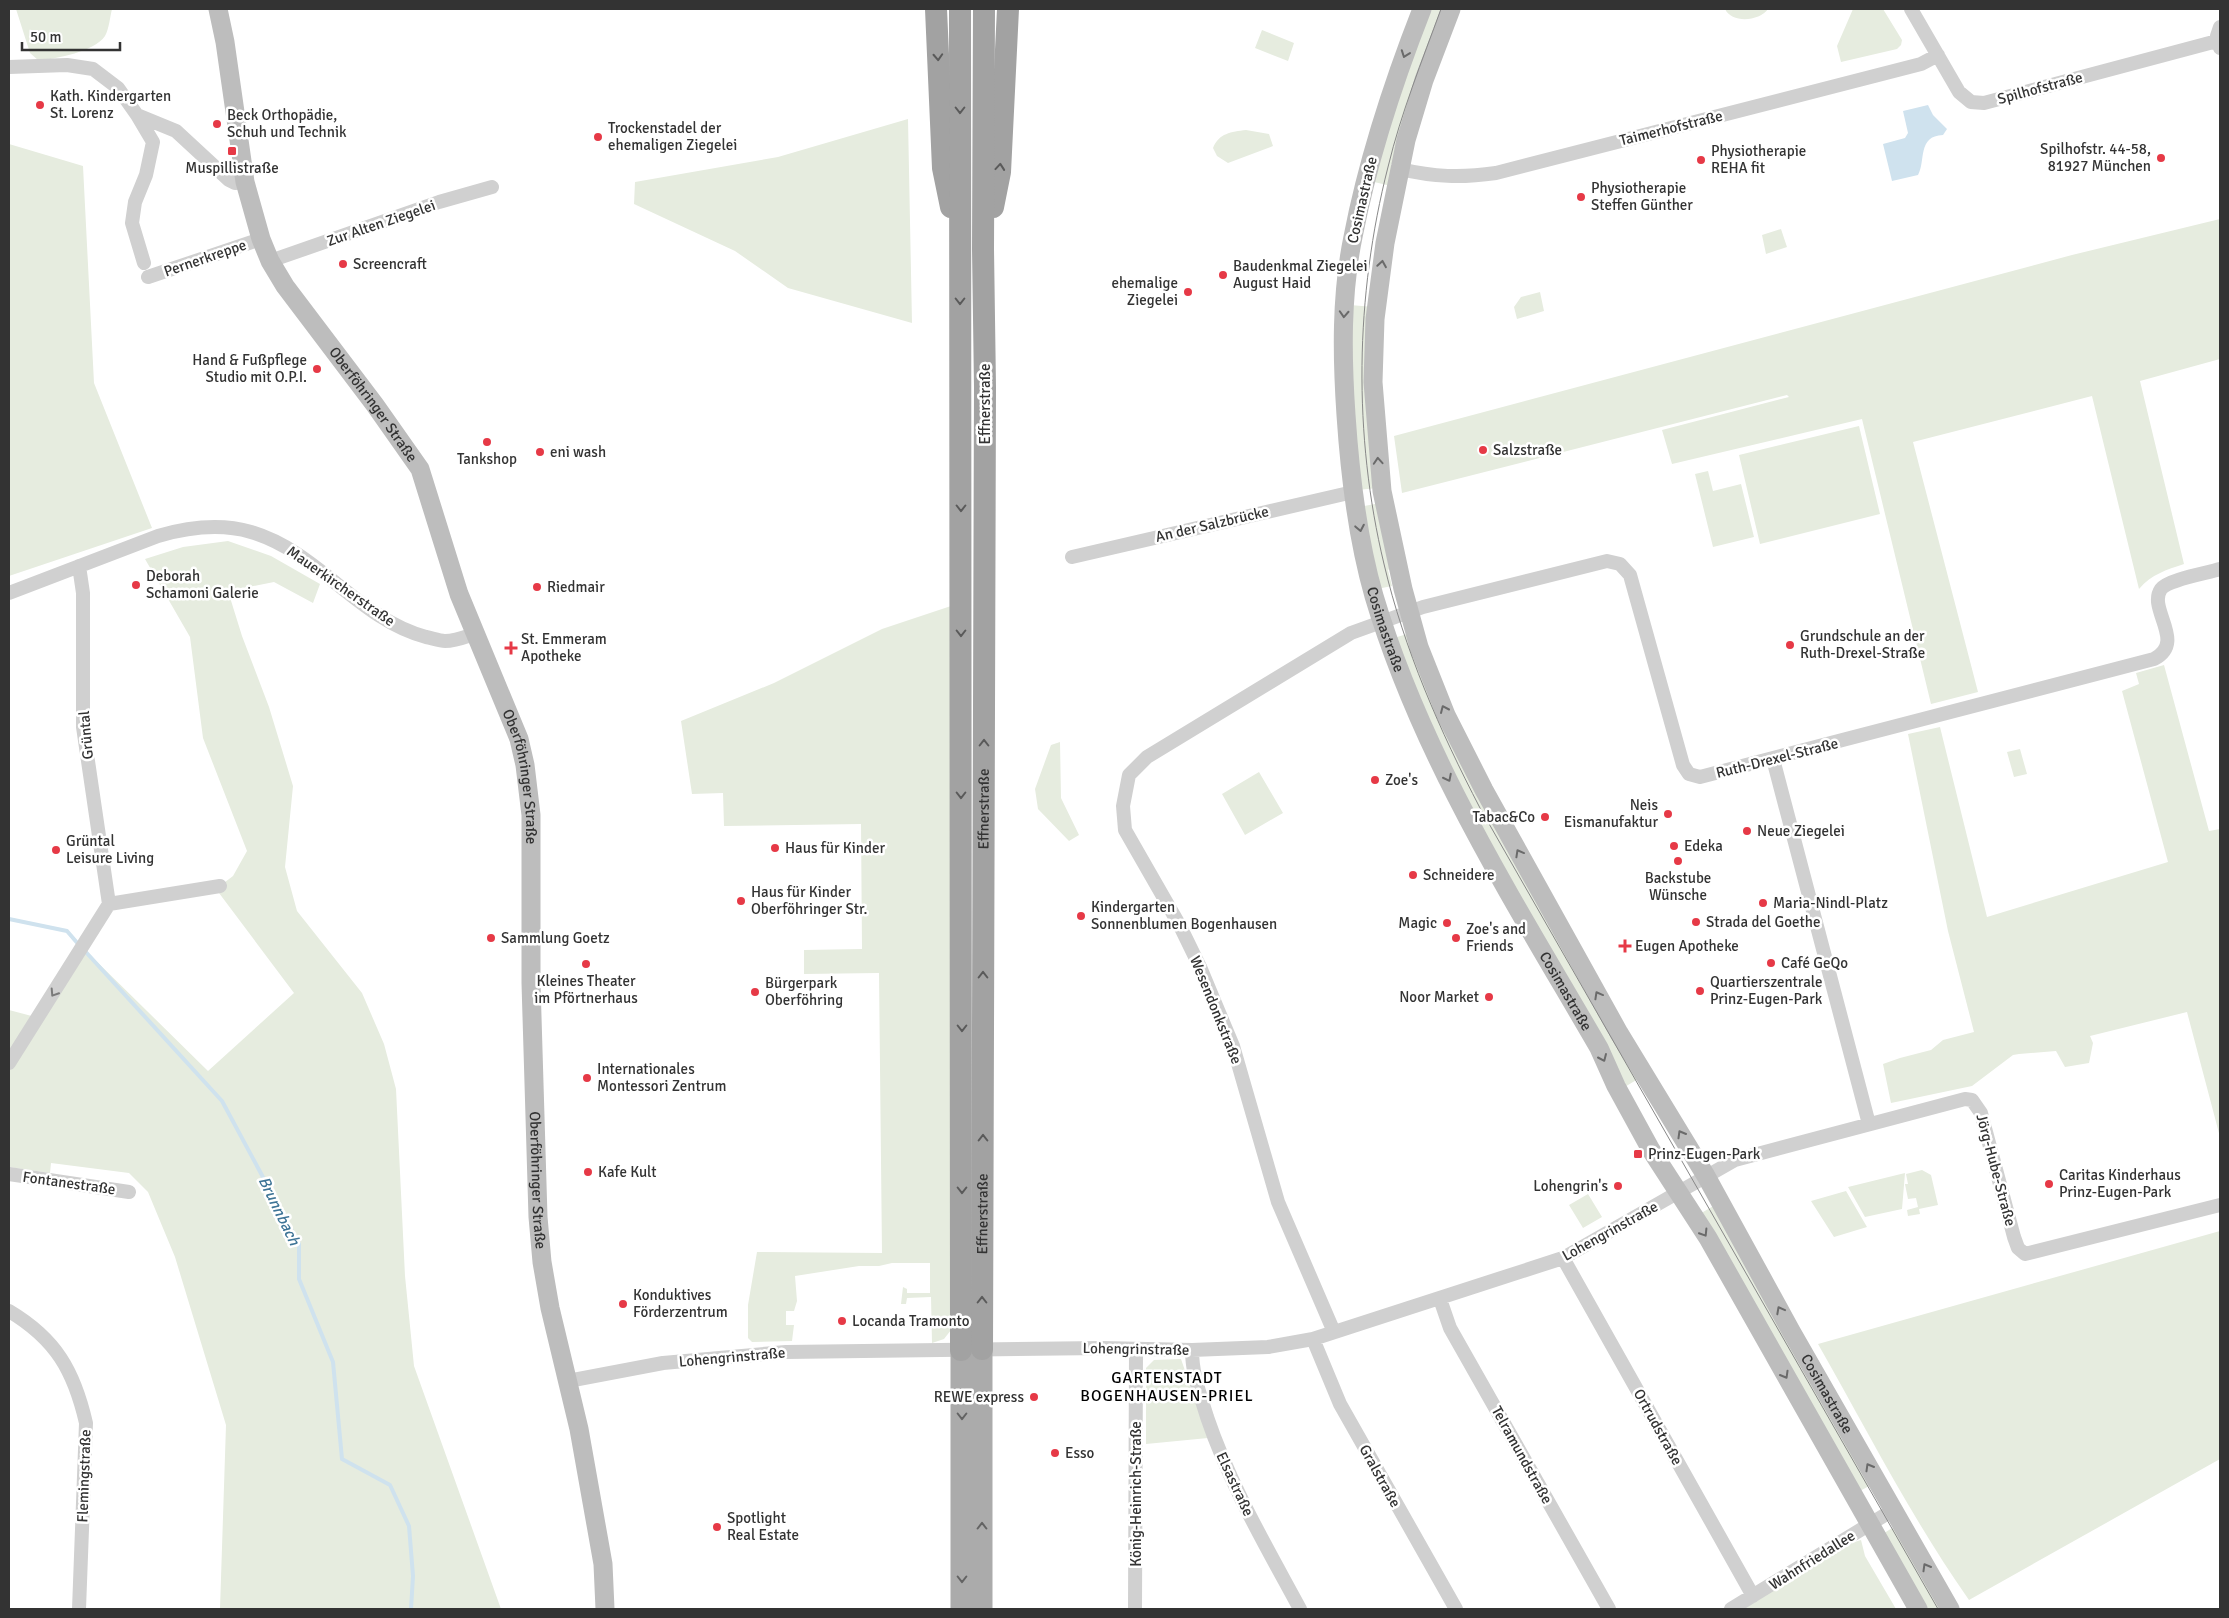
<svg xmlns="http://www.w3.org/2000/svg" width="2229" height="1618" viewBox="0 0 2229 1618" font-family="Signika,sans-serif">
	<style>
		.green { fill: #e6ecdf }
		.water { fill: #cfe2ee }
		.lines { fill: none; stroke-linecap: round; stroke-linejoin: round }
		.stream { stroke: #cfe2ee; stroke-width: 4 }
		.minor { stroke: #d0d0d0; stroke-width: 14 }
		.secondary { stroke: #bdbdbd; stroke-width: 19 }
		.primary { stroke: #ababab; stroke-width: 21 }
		.trunk { stroke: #a2a2a2; stroke-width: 22 }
		.tram { stroke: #888; stroke-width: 1 }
		.oneway { stroke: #6a6a6a }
		.oneway2 { stroke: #5a5a5a }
		.oneway3 { stroke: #7a7a7a }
		.oneway4 { stroke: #636363 }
		.poi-dot { fill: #e63946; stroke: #fff; stroke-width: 2 }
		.labels { text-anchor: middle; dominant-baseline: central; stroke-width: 5; stroke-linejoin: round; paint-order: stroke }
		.street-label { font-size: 15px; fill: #333; stroke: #fff }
		.poi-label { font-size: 15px; fill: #333; stroke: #fff; text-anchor: start }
		.water-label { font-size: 16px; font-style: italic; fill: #3f7597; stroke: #fff }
		.neighbourhood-label { font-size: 16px; letter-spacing: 1px; fill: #000; stroke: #fff }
	</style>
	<rect width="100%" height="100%" fill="#fff"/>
	<path class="green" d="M 16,9 L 112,9 C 110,17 109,29 105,36 C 94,52 57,58 39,61 L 30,53 Z
		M 1428,9 L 1445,9 L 1395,164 L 1391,164 L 1391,186 L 1370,181 Z
		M 1725,9 L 1768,9 C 1760,21 1732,24 1725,9 Z
		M 1853,9 L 1883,9 L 1902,40 L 1901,45 L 1897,49 L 1841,62 L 1837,46 Z
		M 1262,30 L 1294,43 L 1288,61 L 1255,48 Z
		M 908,119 L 912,323 L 788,288 L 735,251 L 634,204 L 635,182 L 778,157 Z
		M 1246,130 L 1269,134 L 1273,146 L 1228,163 L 1217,156 L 1213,148 C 1219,133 1231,132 1246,130 Z
		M 9,144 L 83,166 L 94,383 L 152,528 L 9,576 Z
		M 2220,219 L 2220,359 L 2140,381 L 2184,564 C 2166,570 2152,574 2139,589 L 2092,396 L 1913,442 L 1978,692 L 1931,704 L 1862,419 L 1672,464 L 1662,430 L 1789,397 L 1787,395 L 1402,493 L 1394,436 L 2072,255 Z
		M 1781,229 L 1787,247 L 1766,254 L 1762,235 Z
		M 1540,292 L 1544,311 L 1517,319 L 1514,307 L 1521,297 Z
		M 1350,305 L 1374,307 L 1378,488 L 1357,490 Z
		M 1859,426 L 1880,514 L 1760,544 L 1739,455 Z
		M 1708,471 L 1713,491 L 1741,484 L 1754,537 L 1713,547 L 1695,474 Z
		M 1380,503 L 1392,567 L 1388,570 L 1392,586 L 1377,589 L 1359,507 Z
		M 228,541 L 271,556 L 320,584 L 313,603 L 274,582 L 228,591 L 242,636 L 269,707 L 293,786 L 285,867 L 297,911 L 362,993 L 384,1044 L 396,1089 L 405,1276 L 414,1366 L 501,1609 L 220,1609 L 226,1425 L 175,1257 L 148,1192 L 129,1173 L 51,1163 L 50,1173 L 9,1167 L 9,1010 L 43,1019 L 86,951 L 208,1071 L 294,993 L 216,889 L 233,876 L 247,851 L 203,738 L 190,637 L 145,559 L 183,547 Z
		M 951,606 L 951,1330 L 944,1339 L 932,1343 L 931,1297 L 907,1298 L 906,1304 L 901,1304 L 903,1287 L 907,1289 L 907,1293 L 930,1293 L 930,1263 L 892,1263 L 879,1266 L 859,1266 L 795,1276 L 797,1301 L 794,1311 L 786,1311 L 786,1325 L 794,1325 L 792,1341 L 752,1342 L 748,1338 L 748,1305 L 757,1252 L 882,1253 L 879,973 L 804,974 L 804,950 L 862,949 L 861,824 L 724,826 L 723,793 L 692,794 L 681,721 L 774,683 L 882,629 Z
		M 1410,633 L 1643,1076 L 1623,1088 L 1470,812 L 1394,638 Z
		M 2164,665 L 2209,831 L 2220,829 L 2220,1137 L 2187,1012 L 2090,1036 L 2093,1043 L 2089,1063 L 2065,1067 L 2056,1051 L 2019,1054 L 2013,1055 L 1972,1086 L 1891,1103 L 1883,1064 L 1900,1058 L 1931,1050 L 1943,1040 L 1974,1032 L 1948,931 L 1908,734 L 1940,727 L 1987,917 L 2168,862 L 2122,691 L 2139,684 L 2136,673 Z
		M 1060,742 L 1061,798 L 1079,835 L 1069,841 L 1038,809 L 1035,789 L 1051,745 Z
		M 2020,749 L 2027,774 L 2014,777 L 2007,752 Z
		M 1259,772 L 1283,813 L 1245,835 L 1222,794 Z
		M 1922,1170 L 1931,1175 L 1938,1205 L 1919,1209 L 1920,1214 L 1908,1216 L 1907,1210 L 1918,1207 L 1916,1198 L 1908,1199 L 1905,1184 L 1908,1184 L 1906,1174 Z
		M 1905,1173 L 1902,1209 L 1865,1217 L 1848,1187 Z
		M 1846,1191 L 1867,1227 L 1834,1237 L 1811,1201 Z
		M 1588,1194 L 1602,1217 L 1583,1228 L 1569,1205 Z
		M 1715,1205 L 1873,1484 L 1856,1493 L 1698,1215 Z
		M 2220,1231 L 2220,1459 L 1969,1600 C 1912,1519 1867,1430 1818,1344 Z
		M 1181,1359 L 1208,1438 L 1146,1444 L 1146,1368 L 1154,1360 Z
		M 1897,1525 L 1945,1609 L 1923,1609 L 1881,1535 Z
		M 1861,1540 L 1865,1556 L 1896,1609 L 1742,1609 L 1845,1545 Z"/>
	<path class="water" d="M 1928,105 L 1933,115 L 1947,129 L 1943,135 C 1917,136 1926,161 1918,175 L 1892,181 L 1883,144 L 1905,138 L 1908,133 L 1903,111 Z"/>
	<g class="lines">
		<path class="stream" d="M 9,919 L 67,931 L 79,945
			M 84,950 L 222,1101 L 299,1244 L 299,1279 L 333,1362 L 342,1459 L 390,1485 L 409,1526 L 413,1576 L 411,1609"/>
		<path class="minor" d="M 1911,9 L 1959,92 L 1971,102 L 1984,103 L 2217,41
			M 2220,27 L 2217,36 L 2220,48
			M 9,67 L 67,65 L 93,69 L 118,88 L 137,115 L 176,131 L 229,180 L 235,183 L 245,182
			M 137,115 L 153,142 L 146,175 L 135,202 L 132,223 L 144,263
			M 1400,169 C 1434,177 1461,178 1496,173 L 1921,64 L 1938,55
			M 270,261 L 439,202 L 492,187
			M 148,277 L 261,239
			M 1072,557 L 1353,492
			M 9,593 L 158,536 C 189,527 220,523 251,532 C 319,552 358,619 426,637 C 432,638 439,641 445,641 C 455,641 465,637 474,634
			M 1773,759 L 1869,1124
			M 109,904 L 220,886
			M 9,1063 L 109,904 L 83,727 L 83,593 L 79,566
			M 9,1174 L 129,1192
			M 1563,1258 L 1753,1596
			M 1440,1299 L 1450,1328 L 1609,1609
			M 9,1311 C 56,1339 74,1371 86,1423 L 79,1609
			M 1334,1332 L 1278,1202 L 1233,1046 L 1200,967 L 1180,926 L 1125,830 L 1123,806 L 1129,775 L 1147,757 L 1351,633 L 1423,607 L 1607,561 L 1620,564 L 1630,575 L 1683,765 L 1689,774 L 1700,777 L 2154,659 C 2187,642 2147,609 2161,589 C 2169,579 2208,573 2220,569
			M 1313,1339 L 1340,1404 L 1456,1609
			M 1192,1350 C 1192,1374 1200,1394 1207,1417 C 1230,1485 1266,1546 1300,1609
			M 568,1381 L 663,1363 L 786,1352 L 1102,1348 L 1192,1350 L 1268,1347 L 1313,1339 L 1563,1258 L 1735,1160 L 1965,1099 L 1972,1100 L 1981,1113 L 2014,1237 L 2018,1248 L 2025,1254 L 2220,1205
			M 1135,1609 L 1136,1349
			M 1731,1609 L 1893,1510"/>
		<g class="secondary">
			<path id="s1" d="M 218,9 L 225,42 L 245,182 L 261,239 L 270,261 L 285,286 L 375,405 L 420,469 L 459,594 L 519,739 L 525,765 L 531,815 L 531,983 L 538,1217 L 542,1262 L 550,1308 L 579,1429 L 603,1564 L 605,1609"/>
			<path id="s2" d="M 1422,9 C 1393,83 1368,159 1353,237 C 1341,295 1342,356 1346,415 C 1350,475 1357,537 1374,596 C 1422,758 1515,903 1599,1048 L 1616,1086 L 1651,1150 L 1708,1238 L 1918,1609"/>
			<path id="s3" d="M 1451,9 L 1424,80 L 1406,140 L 1385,243 L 1375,319 L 1373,382 L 1382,491 L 1403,589 L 1419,647 L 1446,715 L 1484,790 L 1619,1033 L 1706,1176 L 1791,1331 L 1950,1609"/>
		</g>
		<path class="primary" d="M 982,1349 L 982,1609
			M 961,1609 L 961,1350"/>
		<g class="trunk">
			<path d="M 936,9 L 943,168 L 951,207"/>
			<path d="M 960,9 L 961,1350"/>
			<path d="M 993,207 L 1000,172 L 1008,9"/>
			<path id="s4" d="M 982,1349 L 985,387 L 983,249 L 984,9"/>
		</g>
		<path class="tram" d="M 1441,9 C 1422,61 1401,113 1388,167 C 1355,296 1353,435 1384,564 C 1404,649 1440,731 1480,808 L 1938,1609"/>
	</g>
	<defs><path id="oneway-chevron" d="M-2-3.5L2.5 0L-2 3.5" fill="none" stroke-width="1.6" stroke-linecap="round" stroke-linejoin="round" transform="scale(1.25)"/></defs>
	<g class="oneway">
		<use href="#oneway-chevron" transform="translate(1405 54) rotate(110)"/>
		<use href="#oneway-chevron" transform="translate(1382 264) rotate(-81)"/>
		<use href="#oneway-chevron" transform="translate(1344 314) rotate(93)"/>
		<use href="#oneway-chevron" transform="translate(1378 461) rotate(-94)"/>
		<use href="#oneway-chevron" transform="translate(1360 528) rotate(79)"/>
		<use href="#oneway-chevron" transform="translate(1444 709) rotate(-114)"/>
		<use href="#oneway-chevron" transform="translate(1448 778) rotate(63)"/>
		<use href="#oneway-chevron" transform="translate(1519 853) rotate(-119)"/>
		<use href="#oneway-chevron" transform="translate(1598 995) rotate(-119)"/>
		<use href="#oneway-chevron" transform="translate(1603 1058) rotate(66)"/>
		<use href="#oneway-chevron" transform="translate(1681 1134) rotate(-120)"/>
		<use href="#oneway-chevron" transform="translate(1704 1233) rotate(58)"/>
		<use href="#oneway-chevron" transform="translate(1780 1310) rotate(-118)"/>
		<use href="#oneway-chevron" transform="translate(1785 1375) rotate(60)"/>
		<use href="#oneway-chevron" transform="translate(1869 1467) rotate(-120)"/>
		<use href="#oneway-chevron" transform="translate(1926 1567) rotate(-120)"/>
	</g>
	<g class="oneway2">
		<use href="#oneway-chevron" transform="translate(938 57) rotate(87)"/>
		<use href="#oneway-chevron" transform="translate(960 110) rotate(90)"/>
		<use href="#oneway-chevron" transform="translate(1000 167) rotate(-85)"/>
		<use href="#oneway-chevron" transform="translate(960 301) rotate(90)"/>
		<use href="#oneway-chevron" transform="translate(961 508) rotate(90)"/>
		<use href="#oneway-chevron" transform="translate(961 633) rotate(90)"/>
		<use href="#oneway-chevron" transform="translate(984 743) rotate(-90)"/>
		<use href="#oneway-chevron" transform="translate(961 795) rotate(90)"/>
		<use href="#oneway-chevron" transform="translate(983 975) rotate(-90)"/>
		<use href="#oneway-chevron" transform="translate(962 1028) rotate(90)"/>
		<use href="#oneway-chevron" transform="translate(983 1138) rotate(-90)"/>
		<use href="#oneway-chevron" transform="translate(962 1190) rotate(90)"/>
		<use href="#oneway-chevron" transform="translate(982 1300) rotate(-90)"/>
	</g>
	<use class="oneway3" href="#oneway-chevron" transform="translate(54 993) rotate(123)"/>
	<g class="oneway4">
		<use href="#oneway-chevron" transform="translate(962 1416) rotate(90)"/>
		<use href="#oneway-chevron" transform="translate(982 1526) rotate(-90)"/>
		<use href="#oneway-chevron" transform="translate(962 1579) rotate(90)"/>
	</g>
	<g class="poi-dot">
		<circle cx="40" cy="105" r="5"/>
		<circle cx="217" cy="124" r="5"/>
		<circle cx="598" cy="137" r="5"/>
		<rect x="227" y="146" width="10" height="10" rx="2.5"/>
		<circle cx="2161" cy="158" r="5"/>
		<circle cx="1701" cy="160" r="5"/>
		<circle cx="1581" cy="197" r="5"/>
		<circle cx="343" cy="264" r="5"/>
		<circle cx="1223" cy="275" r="5"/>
		<circle cx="1188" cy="292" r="5"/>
		<circle cx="317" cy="369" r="5"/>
		<circle cx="487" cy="442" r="5"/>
		<circle cx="1483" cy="450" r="5"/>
		<circle cx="540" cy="452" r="5"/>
		<circle cx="136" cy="585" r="5"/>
		<circle cx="537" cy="587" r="5"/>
		<circle cx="1790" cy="645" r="5"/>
		<path d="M508.5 640.5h5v5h5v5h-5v5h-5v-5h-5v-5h5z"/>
		<circle cx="1375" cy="780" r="5"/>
		<circle cx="1668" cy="814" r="5"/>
		<circle cx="1545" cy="817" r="5"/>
		<circle cx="1747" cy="831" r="5"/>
		<circle cx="1674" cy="846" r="5"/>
		<circle cx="775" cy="848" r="5"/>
		<circle cx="56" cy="850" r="5"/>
		<circle cx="1678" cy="861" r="5"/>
		<circle cx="1413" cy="875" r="5"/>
		<circle cx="741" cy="901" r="5"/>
		<circle cx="1763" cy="903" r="5"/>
		<circle cx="1081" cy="916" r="5"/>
		<circle cx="1696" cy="922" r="5"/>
		<circle cx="1447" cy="923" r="5"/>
		<circle cx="491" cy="938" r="5"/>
		<circle cx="1456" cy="938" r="5"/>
		<path d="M1622.5 938.5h5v5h5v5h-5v5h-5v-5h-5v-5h5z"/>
		<circle cx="1771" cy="963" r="5"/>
		<circle cx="586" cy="964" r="5"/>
		<circle cx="1700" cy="991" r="5"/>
		<circle cx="755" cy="992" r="5"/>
		<circle cx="1489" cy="997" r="5"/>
		<circle cx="587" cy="1078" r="5"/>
		<rect x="1633" y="1149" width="10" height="10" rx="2.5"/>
		<circle cx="588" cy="1172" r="5"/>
		<circle cx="2049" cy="1184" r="5"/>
		<circle cx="1618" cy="1186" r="5"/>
		<circle cx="623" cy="1304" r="5"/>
		<circle cx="842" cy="1321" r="5"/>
		<circle cx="1034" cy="1397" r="5"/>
		<circle cx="1055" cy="1453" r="5"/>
		<circle cx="717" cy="1527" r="5"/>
	</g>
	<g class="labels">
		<g class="street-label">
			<text transform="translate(2040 88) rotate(-15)">Spilhofstraße</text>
			<text transform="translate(1671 128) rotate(-14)">Taimerhofstraße</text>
			<text transform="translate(1362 200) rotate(-77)">Cosimastraße</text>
			<text transform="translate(381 223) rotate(-19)">Zur Alten Ziegelei</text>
			<text transform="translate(205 258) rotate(-19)">Pernerkreppe</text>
			<text transform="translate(985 404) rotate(-90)">Effnerstraße</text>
			<text stroke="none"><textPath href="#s1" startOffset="435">Oberföhringer Straße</textPath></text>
			<text transform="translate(1212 524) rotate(-13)">An der Salzbrücke</text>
			<text transform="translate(341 586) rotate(35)">Mauerkircherstraße</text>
			<text stroke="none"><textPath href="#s2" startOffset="636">Cosimastraße</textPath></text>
			<text transform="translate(86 735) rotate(-95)">Grüntal</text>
			<text transform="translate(1777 758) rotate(-14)">Ruth-Drexel-Straße</text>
			<text stroke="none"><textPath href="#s1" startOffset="840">Oberföhringer Straße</textPath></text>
			<text stroke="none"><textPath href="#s4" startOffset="540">Effnerstraße</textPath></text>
			<text stroke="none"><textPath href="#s2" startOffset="1041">Cosimastraße</textPath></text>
			<text transform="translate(1216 1010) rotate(68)">Wesendonkstraße</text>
			<text transform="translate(1996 1170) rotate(75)">Jörg-Hube-Straße</text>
			<text stroke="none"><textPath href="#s1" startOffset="1245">Oberföhringer Straße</textPath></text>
			<text transform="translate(69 1183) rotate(8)">Fontanestraße</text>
			<text stroke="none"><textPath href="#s4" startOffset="135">Effnerstraße</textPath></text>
			<text transform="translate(1610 1231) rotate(-29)">Lohengrinstraße</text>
			<text transform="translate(1136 1349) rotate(1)">Lohengrinstraße</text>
			<text transform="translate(732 1357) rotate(-5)">Lohengrinstraße</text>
			<text stroke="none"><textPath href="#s3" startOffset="1505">Cosimastraße</textPath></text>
			<text transform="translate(1658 1427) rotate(61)">Ortrudstraße</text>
			<text transform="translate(1522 1455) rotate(61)">Telramundstraße</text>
			<text transform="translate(84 1476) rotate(-88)">Flemingstraße</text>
			<text transform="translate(1380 1476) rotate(61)">Gralstraße</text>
			<text transform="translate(1235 1484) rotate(65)">Elsastraße</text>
			<text transform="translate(1136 1494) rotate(-90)">König-Heinrich-Straße</text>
			<text transform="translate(1812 1560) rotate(-32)">Wahnfriedallee</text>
		</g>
		<g class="poi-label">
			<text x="50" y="96">Kath. Kindergarten<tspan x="50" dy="17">St. Lorenz</tspan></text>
			<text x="227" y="115">Beck Orthopädie,<tspan x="227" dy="17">Schuh und Technik</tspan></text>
			<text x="608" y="128">Trockenstadel der<tspan x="608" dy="17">ehemaligen Ziegelei</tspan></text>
			<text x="2151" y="149" text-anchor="end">Spilhofstr. 44-58,<tspan x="2151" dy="17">81927 München</tspan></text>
			<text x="1711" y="151">Physiotherapie<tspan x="1711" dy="17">REHA fit</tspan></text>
			<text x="232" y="168" text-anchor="middle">Muspillistraße</text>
			<text x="1591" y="188">Physiotherapie<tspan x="1591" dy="17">Steffen Günther</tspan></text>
			<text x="353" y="264">Screencraft</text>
			<text x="1233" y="266">Baudenkmal Ziegelei<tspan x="1233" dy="17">August Haid</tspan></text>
			<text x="1178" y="283" text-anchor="end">ehemalige<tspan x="1178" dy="17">Ziegelei</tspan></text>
			<text x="307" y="360" text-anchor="end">Hand &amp; Fußpflege<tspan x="307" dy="17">Studio mit O.P.I.</tspan></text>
			<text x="1493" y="450">Salzstraße</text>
			<text x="550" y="452">eni wash</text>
			<text x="487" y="459" text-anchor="middle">Tankshop</text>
			<text x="146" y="576">Deborah<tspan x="146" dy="17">Schamoni Galerie</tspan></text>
			<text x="547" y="587">Riedmair</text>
			<text x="1800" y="636">Grundschule an der<tspan x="1800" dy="17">Ruth-Drexel-Straße</tspan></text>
			<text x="521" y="639">St. Emmeram<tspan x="521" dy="17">Apotheke</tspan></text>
			<text x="1385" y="780">Zoe's</text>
			<text x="1658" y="805" text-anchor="end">Neis<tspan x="1658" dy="17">Eismanufaktur</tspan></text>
			<text x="1535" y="817" text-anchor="end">Tabac&amp;Co</text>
			<text x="1757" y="831">Neue Ziegelei</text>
			<text x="66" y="841">Grüntal<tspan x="66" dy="17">Leisure Living</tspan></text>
			<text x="1684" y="846">Edeka</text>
			<text x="785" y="848">Haus für Kinder</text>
			<text x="1423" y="875">Schneidere</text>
			<text x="1678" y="878" text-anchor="middle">Backstube<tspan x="1678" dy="17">Wünsche</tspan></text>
			<text x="751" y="892">Haus für Kinder<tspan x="751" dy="17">Oberföhringer Str.</tspan></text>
			<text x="1773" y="903">Maria-Nindl-Platz</text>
			<text x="1091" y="907">Kindergarten<tspan x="1091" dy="17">Sonnenblumen Bogenhausen</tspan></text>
			<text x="1706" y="922">Strada del Goethe</text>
			<text x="1437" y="923" text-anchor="end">Magic</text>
			<text x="1466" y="929">Zoe's and<tspan x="1466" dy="17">Friends</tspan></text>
			<text x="501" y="938">Sammlung Goetz</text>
			<text x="1635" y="946">Eugen Apotheke</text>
			<text x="1781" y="963">Café GeQo</text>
			<text x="586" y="981" text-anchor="middle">Kleines Theater<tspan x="586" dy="17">im Pförtnerhaus</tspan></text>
			<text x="1710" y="982">Quartierszentrale<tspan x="1710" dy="17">Prinz-Eugen-Park</tspan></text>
			<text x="765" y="983">Bürgerpark<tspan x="765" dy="17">Oberföhring</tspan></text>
			<text x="1479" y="997" text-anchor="end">Noor Market</text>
			<text x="597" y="1069">Internationales<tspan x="597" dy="17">Montessori Zentrum</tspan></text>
			<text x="1648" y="1154">Prinz-Eugen-Park</text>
			<text x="598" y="1172">Kafe Kult</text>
			<text x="2059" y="1175">Caritas Kinderhaus<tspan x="2059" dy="17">Prinz-Eugen-Park</tspan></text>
			<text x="1608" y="1186" text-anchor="end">Lohengrin's</text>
			<text x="633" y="1295">Konduktives<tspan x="633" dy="17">Förderzentrum</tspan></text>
			<text x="852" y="1321">Locanda Tramonto</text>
			<text x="1024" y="1397" text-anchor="end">REWE express</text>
			<text x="1065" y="1453">Esso</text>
			<text x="727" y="1518">Spotlight<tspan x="727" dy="17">Real Estate</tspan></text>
		</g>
		<g class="water-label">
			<text transform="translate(279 1211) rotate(64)">Brunnbach</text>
		</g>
		<g class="neighbourhood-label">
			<text x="1167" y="1378">GARTENSTADT<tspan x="1167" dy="18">BOGENHAUSEN-PRIEL</tspan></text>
		</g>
	</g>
	<rect width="2229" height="1618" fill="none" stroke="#333333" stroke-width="20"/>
	<path d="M22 42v8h98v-8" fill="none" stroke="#333333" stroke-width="2.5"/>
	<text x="30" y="42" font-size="15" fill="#333333" stroke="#ffffff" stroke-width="4" paint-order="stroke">50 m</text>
</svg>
